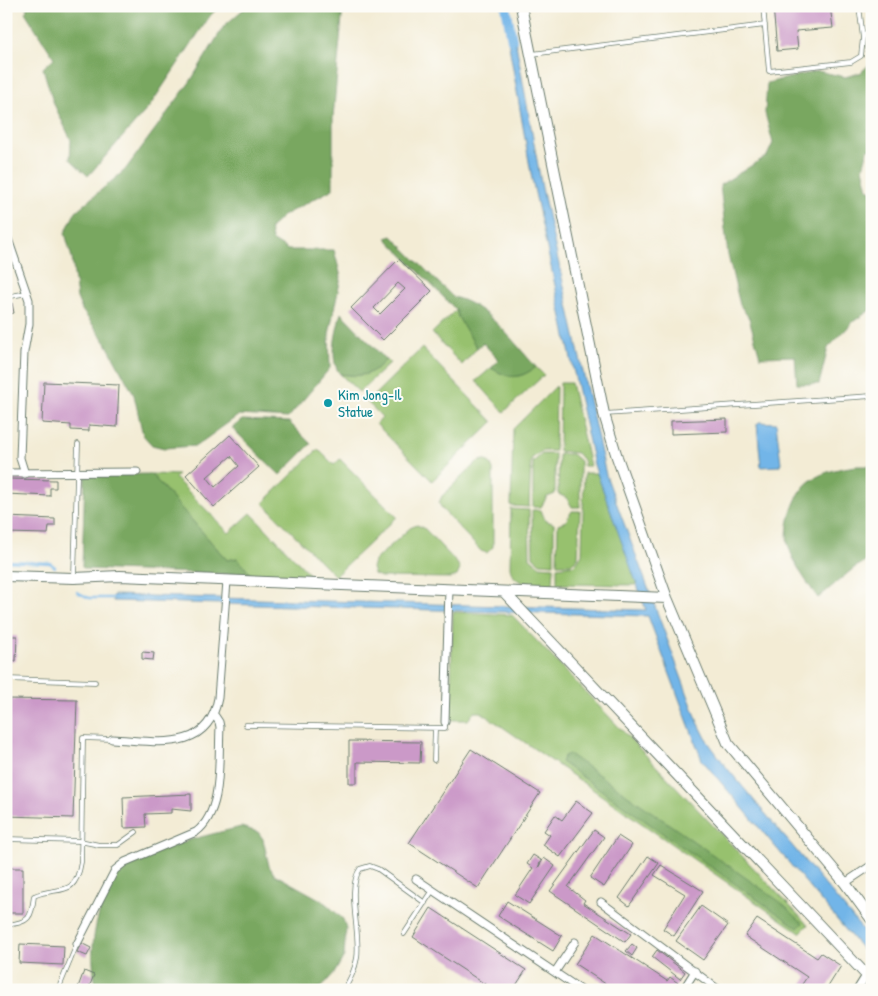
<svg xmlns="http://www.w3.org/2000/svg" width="878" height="996" viewBox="0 0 878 996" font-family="'Patrick Hand',sans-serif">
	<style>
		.green { fill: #97c16e; stroke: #5b7f51 }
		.forest { fill: #79a761; stroke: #4c724a }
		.water { fill: #72b5e8; stroke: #48798e }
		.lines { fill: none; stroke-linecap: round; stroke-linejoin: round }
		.stream { stroke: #72b5e8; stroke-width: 2.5 }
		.canal { stroke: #72b5e8; stroke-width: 10 }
		.building { fill: #cb99c8; fill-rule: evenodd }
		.lane-casing { stroke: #697a6c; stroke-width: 5.5 }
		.street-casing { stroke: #697a6c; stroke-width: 9 }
		.secondary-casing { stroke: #697a6c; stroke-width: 12 }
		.lane { stroke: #fff; stroke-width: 4 }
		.street { stroke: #fff; stroke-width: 7 }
		.secondary { stroke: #fff; stroke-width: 10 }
		.culture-dot { fill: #0f9aa8; stroke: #fdfcf7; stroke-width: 2 }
		.labels { text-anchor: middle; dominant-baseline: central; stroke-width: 4; stroke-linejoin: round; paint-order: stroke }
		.culture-label { font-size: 15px; fill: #0d838f; stroke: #fdfcf7; text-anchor: start }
	</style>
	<rect width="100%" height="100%" fill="#fdfcf7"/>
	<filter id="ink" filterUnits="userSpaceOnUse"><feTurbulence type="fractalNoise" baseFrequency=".02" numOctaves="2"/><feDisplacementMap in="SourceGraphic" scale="10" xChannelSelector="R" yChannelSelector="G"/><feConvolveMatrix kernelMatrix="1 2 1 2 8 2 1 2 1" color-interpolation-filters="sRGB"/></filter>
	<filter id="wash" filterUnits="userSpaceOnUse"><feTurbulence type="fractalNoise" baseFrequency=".0096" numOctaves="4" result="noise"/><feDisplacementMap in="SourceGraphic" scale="20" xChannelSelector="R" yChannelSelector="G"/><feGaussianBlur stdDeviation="1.12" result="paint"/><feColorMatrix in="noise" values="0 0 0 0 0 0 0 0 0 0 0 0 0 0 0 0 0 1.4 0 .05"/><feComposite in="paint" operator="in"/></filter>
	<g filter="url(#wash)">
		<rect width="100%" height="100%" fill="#f3ecd5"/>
		<path class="green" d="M 456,310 L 458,317 L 477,348 L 462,365 L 432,333 Z
			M 422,348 L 493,422 L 432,481 L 376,424 L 382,417 L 367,402 Z
			M 386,360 L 390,363 L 359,392 L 340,374 C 363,377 369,376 386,360 Z
			M 536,367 L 544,375 L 504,412 L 476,381 L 491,368 C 510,379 518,380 536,367 Z
			M 560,383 L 571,383 L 590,466 L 584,466 L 583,460 L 577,453 L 559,451 Z
			M 556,386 L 555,451 L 542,451 L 531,459 L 529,507 L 511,506 L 513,429 Z
			M 318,449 L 334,465 L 340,459 L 397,517 L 335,576 L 263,503 Z
			M 542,454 L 555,454 L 555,494 L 547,497 L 541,507 L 533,507 L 533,462 Z
			M 559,454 L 572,454 L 580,461 L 580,507 L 572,507 L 567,498 L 558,494 Z
			M 484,460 L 490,463 L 493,470 L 493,547 L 487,553 L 481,551 L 442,509 L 439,503 L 442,496 L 477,462 Z
			M 584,473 L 597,473 L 637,583 L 635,585 L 557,584 L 557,567 L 575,565 L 582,554 Z
			M 151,474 L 178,475 L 175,478 L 229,533 L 251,513 L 312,577 L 251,575 L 237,558 L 227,560 Z
			M 511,509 L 529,510 L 530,558 L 540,566 L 554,567 L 553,584 C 537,583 514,588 510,568 Z
			M 532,510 L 541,510 L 545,520 L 554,524 L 554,564 L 540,563 L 533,557 Z
			M 572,511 L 580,511 L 578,558 L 571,564 L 557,564 L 558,524 L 566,521 Z
			M 417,525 L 424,528 L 457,563 L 460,569 L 457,576 L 450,578 L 381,577 L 374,574 L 372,568 L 374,561 L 410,528 Z
			M 453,612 L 512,615 L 808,925 L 800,933 L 481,712 L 474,712 L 468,720 L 450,720 Z"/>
		<path class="forest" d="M 26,6 L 220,6 L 210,16 L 149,107 L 88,176 L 70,159 L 71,140 L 53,102 L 43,68 L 54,58 L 25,12 L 27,10 Z
			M 247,6 L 343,6 L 333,118 L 333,189 L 284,215 L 270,228 L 272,240 L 288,250 L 334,250 L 341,277 L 329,334 L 330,368 L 288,418 L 239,415 L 196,446 L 164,448 L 152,445 L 143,435 L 134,395 L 106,343 L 82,310 L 77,298 L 72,258 L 65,233 L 76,211 L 125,170 L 190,82 L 224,26 Z
			M 872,58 L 872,149 L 868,149 L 863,168 L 868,189 L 872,191 L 872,309 L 854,321 L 828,348 L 819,384 L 797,384 L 795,356 L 760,357 L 749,318 L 740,305 L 728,255 L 720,185 L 767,156 L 773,143 L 765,113 L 767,83 L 818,71 L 845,77 L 860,73 L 871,63 Z
			M 392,236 L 453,297 C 488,305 513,342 536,367 C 518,380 510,379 491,368 L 499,360 L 483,343 L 477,348 L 458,317 L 456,310 L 386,238 Z
			M 341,313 L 386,360 C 370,376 363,377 340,374 C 328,359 337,330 341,313 Z
			M 242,420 L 289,422 L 311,444 L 280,475 L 232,428 Z
			M 857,466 L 872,466 L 872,558 L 854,568 L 818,598 C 806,581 794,565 788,544 C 784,526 795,492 810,481 C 824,471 841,468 857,466 Z
			M 151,474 L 227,560 L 237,558 L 251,575 L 86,569 L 82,567 L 85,477 L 90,475 Z
			M 569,754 L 779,901 L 803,923 L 798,928 L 561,762 L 564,756 Z
			M 241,827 L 258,832 L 263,839 L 269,866 L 274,874 L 323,901 L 343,919 L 346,928 L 344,956 L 335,972 L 319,990 L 147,990 L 146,986 L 139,990 L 97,990 C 91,964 91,940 99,914 C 103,897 107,884 120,870 C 139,850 213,834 241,827 Z"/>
		<path class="water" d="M 513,27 L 542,188 L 606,475 L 698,722 L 708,742 L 727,768 L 872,941 L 872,961 L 702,760 L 648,616 L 113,601 L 113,595 L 646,610 L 594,465 L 532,179 L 506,28 Z
			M 759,422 L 776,423 L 781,463 L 779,466 L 761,467 L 757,424 Z"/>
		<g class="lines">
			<path class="stream" d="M 6,561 L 50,563 L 55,567
				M 77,592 L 89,598 L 117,598"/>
			<path class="canal" d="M 506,6 L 512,40"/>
		</g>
		<g id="blocks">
			<path class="building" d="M 773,6 L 792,6 L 792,9 L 830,6 L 833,28 L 796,31 L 798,49 L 777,51 Z
				M 399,259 L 432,291 L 383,340 L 351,308 ZM 398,283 L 405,289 L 380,314 L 374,308 Z
				M 12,303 L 14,313 L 6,315 L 6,304 Z
				M 44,382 L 119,385 L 117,427 L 89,425 L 89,431 L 71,430 L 71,425 L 42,423 Z
				M 727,419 L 727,432 L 671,434 L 671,421 Z
				M 230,435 L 259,467 L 214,507 L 186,475 ZM 231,456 L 239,466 L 215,487 L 207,477 Z
				M 6,479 L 56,480 L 56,488 L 50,488 L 50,496 L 6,494 Z
				M 6,517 L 55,519 L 55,526 L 49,526 L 48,534 L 6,533 Z
				M 6,636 L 17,636 L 16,661 L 6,660 Z
				M 142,652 L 154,653 L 153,660 L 142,659 Z
				M 6,699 L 77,700 L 73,818 L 6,816 Z
				M 349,741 L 421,742 L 420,763 L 357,762 L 357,783 L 349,783 Z
				M 471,749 L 540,793 L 478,888 L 409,843 Z
				M 191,794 L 191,811 L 171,809 L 171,813 L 145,814 L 146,827 L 124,828 L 123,797 Z
				M 576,801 L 593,813 L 560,857 L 543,845 L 550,835 L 544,831 L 555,815 L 562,820 Z
				M 594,830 L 604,837 L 568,887 L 585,900 L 583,903 L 631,934 L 625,942 L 550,891 Z
				M 618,836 L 632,845 L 604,887 L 590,878 Z
				M 533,855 L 541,860 L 538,868 L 544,858 L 555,866 L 529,904 L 515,895 L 533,868 L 527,864 Z
				M 648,856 L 659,863 L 629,906 L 619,898 Z
				M 661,865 L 703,891 L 674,936 L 663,929 L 685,894 L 654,875 Z
				M 6,868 L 23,868 L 23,913 L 6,913 Z
				M 507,901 L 562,936 L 553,951 L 498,916 Z
				M 701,906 L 728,925 L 703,960 L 676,941 Z
				M 431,908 L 526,970 L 513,990 L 494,990 L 413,937 Z
				M 757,919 L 817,958 L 821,953 L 841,966 L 826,990 L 798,990 L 807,977 L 745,936 Z
				M 595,934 L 667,981 L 670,977 L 678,983 L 673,990 L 615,990 L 575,964 Z
				M 81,943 L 91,948 L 87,956 L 77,952 Z
				M 20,944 L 64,946 L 63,965 L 19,963 Z
				M 632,944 L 637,948 L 632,956 L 626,951 Z
				M 657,950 L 685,972 L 680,979 L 652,957 Z
				M 84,971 L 94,975 L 88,990 L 77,990 Z"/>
		</g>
	</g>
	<g filter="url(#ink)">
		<use href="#blocks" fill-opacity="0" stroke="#697a6c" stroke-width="1"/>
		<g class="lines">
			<g class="lane-casing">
				<path id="lane" d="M 763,6 L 769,71 L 851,62 L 861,56 L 863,38 L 859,6
					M 863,38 L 872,27
					M 532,54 L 765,25
					M 6,297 L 27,293
					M 605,414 L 872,396
					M 74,577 L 78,444
					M 6,679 L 95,682
					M 246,725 L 445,728 L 445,722
					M 434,760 L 435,728
					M 6,839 L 80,841 L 99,845 L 118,845 L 136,832
					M 6,925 C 30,922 31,919 34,896 C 58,885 75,900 81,862 L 83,738 L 112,739
					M 404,934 L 433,890
					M 58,990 L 77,944
					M 344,990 C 350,979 355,970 357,958 C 361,933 346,889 360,869 L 370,866 L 378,869 L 425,903"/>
			</g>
			<g class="street-casing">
				<path id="street" d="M 6,233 L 29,300 L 29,324 L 24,352 L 20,458 L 25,474
					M 6,473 L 137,472
					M 445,722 L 449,589
					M 112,739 C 156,741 208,754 218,698 L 227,581
					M 416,879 L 581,990
					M 845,883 L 872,865
					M 601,902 L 719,990
					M 77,944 L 115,870 L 125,862 L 196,832 C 224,811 218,760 220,727 L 219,722 L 215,716
					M 555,972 L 575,942
					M 683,990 L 695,971
					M 857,990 L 872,966"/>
			</g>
			<g class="secondary-casing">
				<path id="secondary" d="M 521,6 L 604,414 L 617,457 L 667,598 L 728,743 L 845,883 L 872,920
					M 6,576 L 74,578 L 120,576 L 667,598
					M 504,592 L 872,981"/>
			</g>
			<use href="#lane" class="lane"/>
			<use href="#street" class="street"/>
			<use href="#secondary" class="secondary"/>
		</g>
	</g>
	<circle class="culture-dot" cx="328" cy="403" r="5"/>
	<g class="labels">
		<g class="culture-label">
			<text x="338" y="394">Kim Jong-Il<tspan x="338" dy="17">Statue</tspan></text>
		</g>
	</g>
	<rect width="878" height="996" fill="none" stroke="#fdfcf7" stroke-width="25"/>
</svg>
